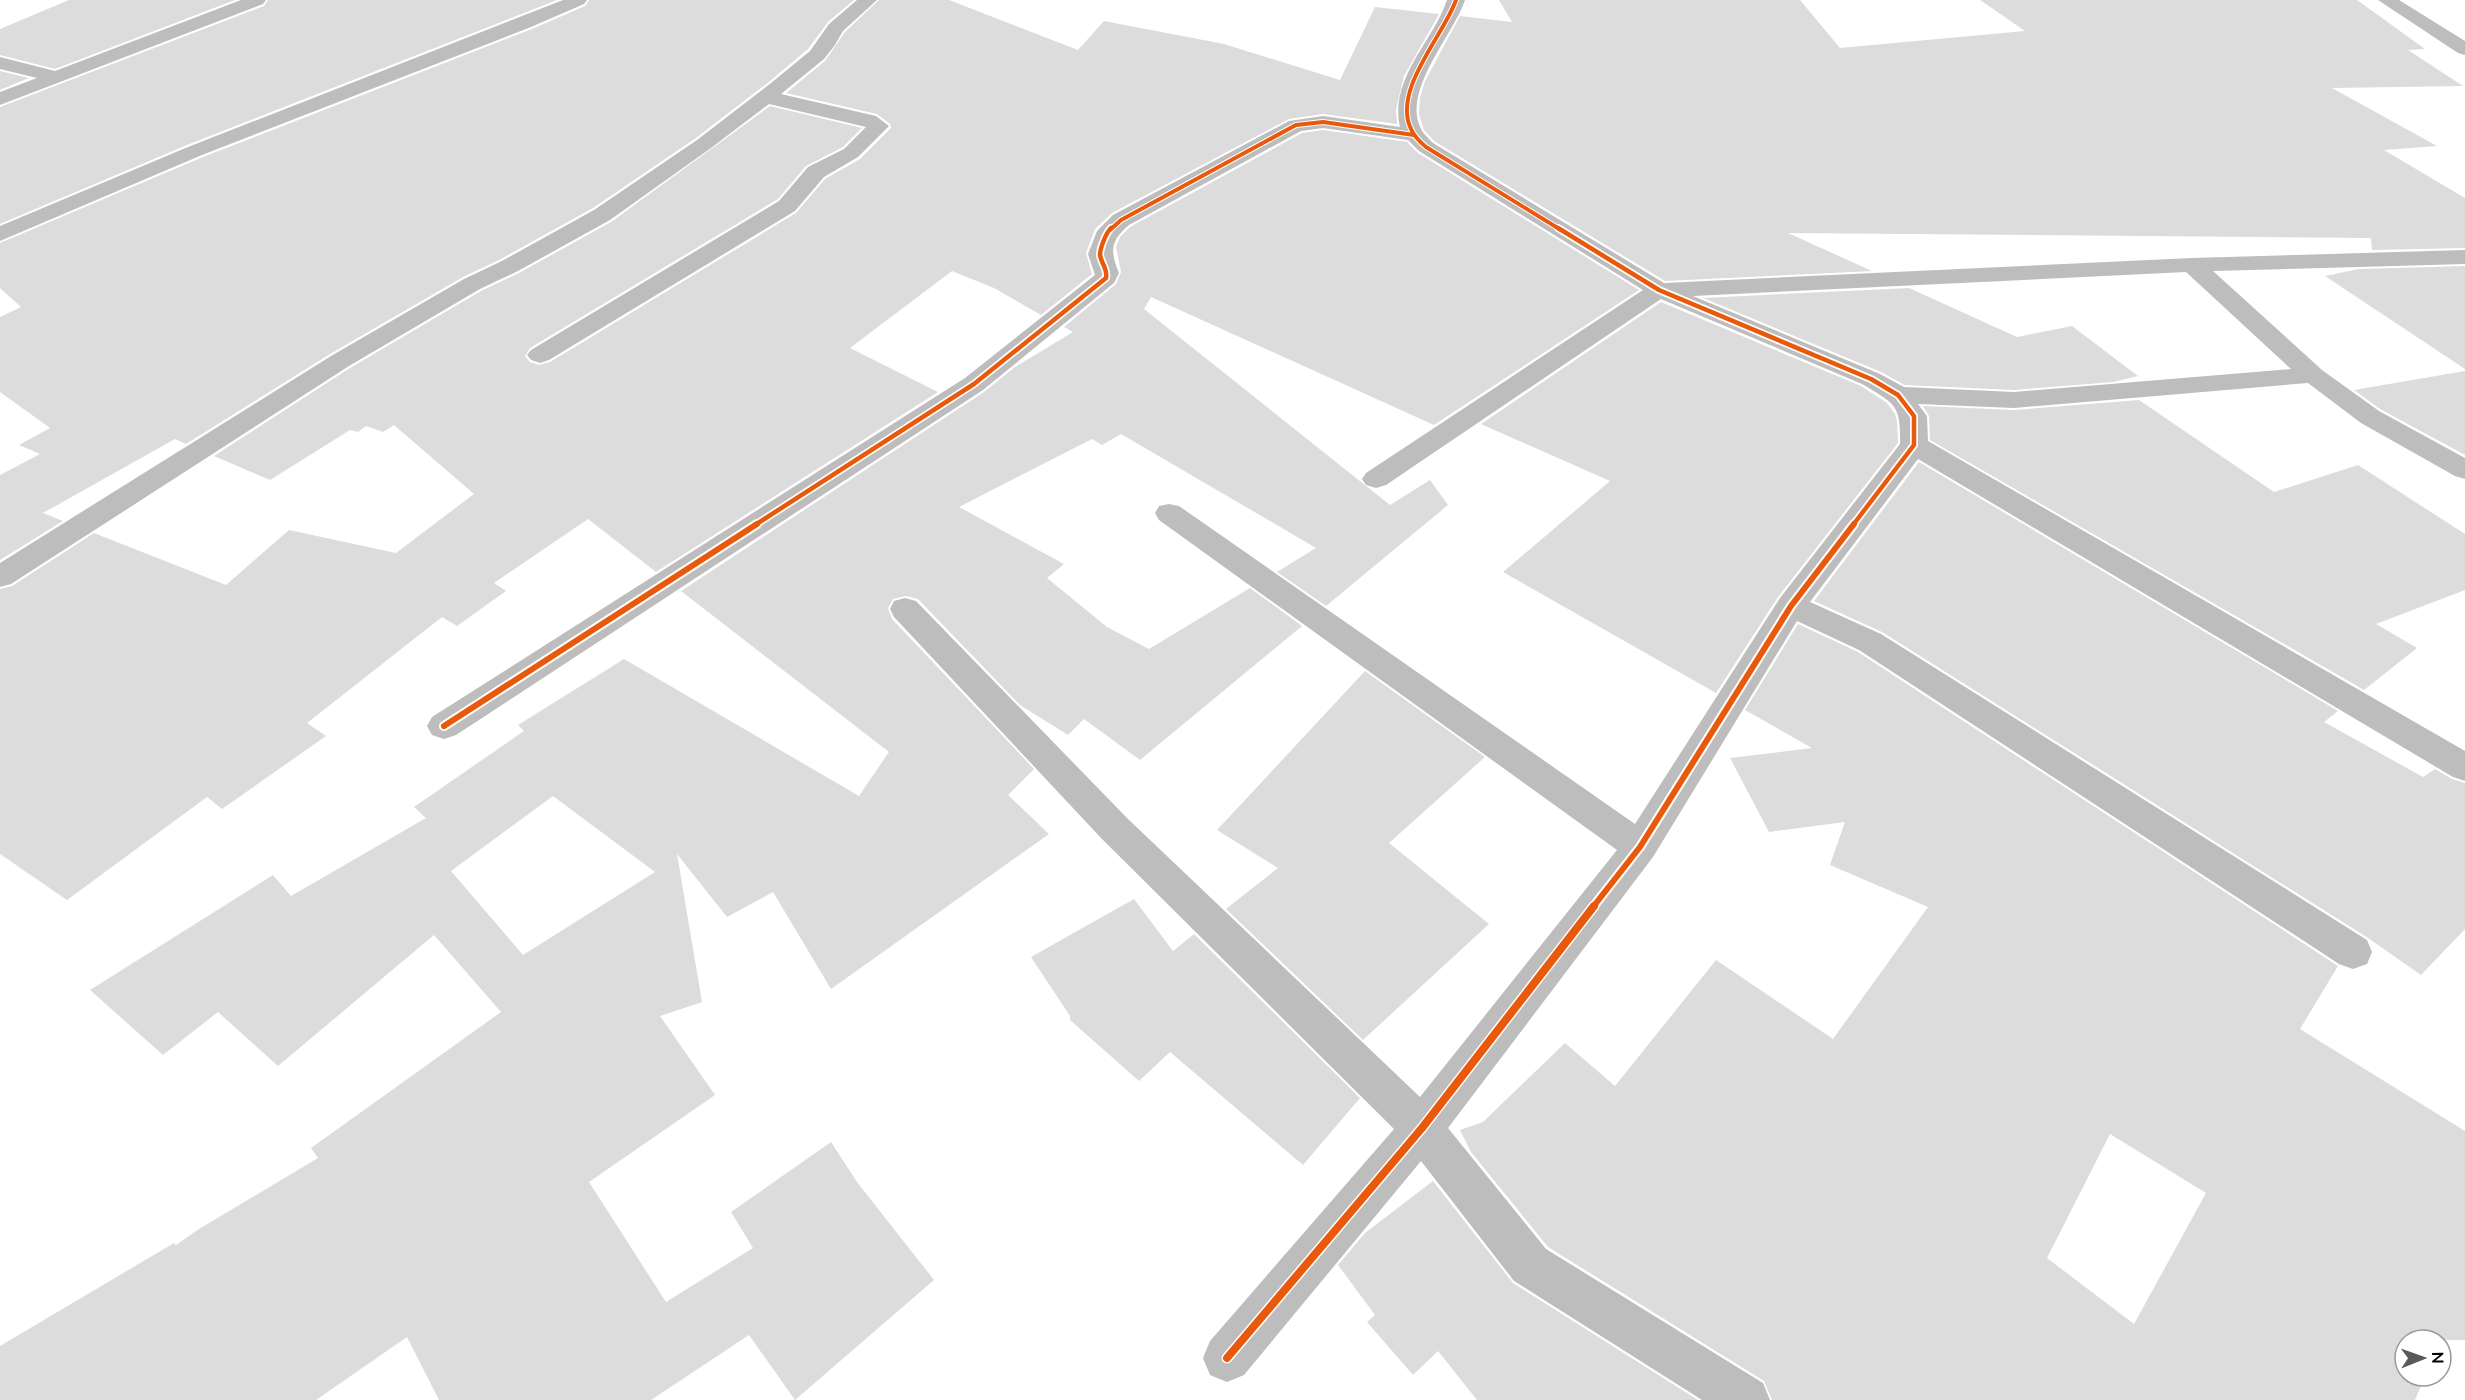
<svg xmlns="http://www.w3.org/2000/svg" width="2465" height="1400" viewBox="0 0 2465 1400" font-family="Mulish,sans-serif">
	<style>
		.building { fill: #dcdcdc; fill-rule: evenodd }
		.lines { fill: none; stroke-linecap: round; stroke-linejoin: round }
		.minor { fill: #bdbdbd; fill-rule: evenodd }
		.cycleway-far3-casing { stroke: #fff; stroke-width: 6 }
		.cycleway-far2-casing { stroke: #fff; stroke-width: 8 }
		.cycleway-far1-casing { stroke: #fff; stroke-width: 10 }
		.cycleway-casing { stroke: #fff; stroke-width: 11 }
		.cycleway-far3 { stroke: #e8590c; stroke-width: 4 }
		.cycleway-far2 { stroke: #e8590c; stroke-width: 4.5 }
		.cycleway-far1 { stroke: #e8590c; stroke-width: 6 }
		.cycleway { stroke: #e8590c; stroke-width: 8 }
	</style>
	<rect width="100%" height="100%" fill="#fff"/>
	<path class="building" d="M 69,0 L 235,0 L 55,69 L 0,55 L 0,29 Z
		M 268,0 L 557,0 L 187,145 L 0,224 L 0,107 L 264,6 Z
		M 589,0 L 854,0 L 828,22 L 808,49 L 770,81 L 696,138 L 593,208 L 501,259 L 463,277 L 330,354 L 186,444 L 175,439 L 43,513 L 63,521 L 0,560 L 0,475 L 40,454 L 19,445 L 50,428 L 0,392 L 0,317 L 21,307 L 0,288 L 0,243 L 203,157 L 532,29 L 585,6 Z
		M 879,0 L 949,0 L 1078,50 L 1104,21 L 1224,44 L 1340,80 L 1375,7 L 1439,14 L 1404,76 L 1396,109 L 1397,124 L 1323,114 L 1289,119 L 1112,213 L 1095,229 L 1086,253 L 1092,274 L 1041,315 L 994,288 L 952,271 L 850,348 L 938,392 L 656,572 L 588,519 L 494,583 L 506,591 L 457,626 L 442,617 L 307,723 L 326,736 L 222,809 L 207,797 L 67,900 L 0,854 L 0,589 L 12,586 L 94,533 L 226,585 L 289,530 L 396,553 L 474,494 L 394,425 L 383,432 L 366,426 L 358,432 L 350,430 L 270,480 L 214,456 L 350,368 L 481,291 L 519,273 L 611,222 L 770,106 L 862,128 L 843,147 L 806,166 L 778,199 L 530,348 L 525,356 L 530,362 L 539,365 L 550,362 L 796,213 L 825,179 L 860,159 L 891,128 L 890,124 L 877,114 L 786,93 L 825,61 L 845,32 Z
		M 1499,0 L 1800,0 L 1840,48 L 2025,31 L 1980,0 L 2357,0 L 2425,49 L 2408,50 L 2463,86 L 2332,88 L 2437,146 L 2384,150 L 2465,198 L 2465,248 L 2372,250 L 2371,238 L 1788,233 L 1872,271 L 1665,281 L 1434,141 L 1424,130 L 1419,114 L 1420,98 L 1425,81 L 1460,16 L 1512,22 Z
		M 0,71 L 29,78 L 0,90 Z
		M 1323,130 L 1407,142 L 1418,153 L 1639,290 L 1434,425 L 1151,297 L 1144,309 L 1390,505 L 1430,480 L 1448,505 L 1326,606 L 1277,572 L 1316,548 L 1121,434 L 1102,445 L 1092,439 L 959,507 L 1064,564 L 1047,578 L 1107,627 L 1149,649 L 1250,588 L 1302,626 L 1140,760 L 1084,719 L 1068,735 L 1020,705 L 918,599 L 906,596 L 893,599 L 888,608 L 892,619 L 1034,769 L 1008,795 L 1049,834 L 831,989 L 773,892 L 727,917 L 677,854 L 702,1002 L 660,1016 L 715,1095 L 589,1182 L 666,1302 L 753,1248 L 731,1212 L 831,1142 L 857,1182 L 934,1280 L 795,1400 L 749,1335 L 651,1400 L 439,1400 L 407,1337 L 316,1400 L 0,1400 L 0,1346 L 174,1243 L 176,1245 L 199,1229 L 318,1158 L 311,1148 L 501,1012 L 434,935 L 278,1066 L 218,1012 L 163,1055 L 90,990 L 273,875 L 291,896 L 426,818 L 414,807 L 524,731 L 518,725 L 624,659 L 859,796 L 889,752 L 681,591 L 984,392 L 1015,367 L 1073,332 L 1064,327 L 1116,284 L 1121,272 L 1116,247 L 1120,237 L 1130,227 L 1302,133 ZM 553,796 L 655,872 L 523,955 L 451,871 Z
		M 2465,266 L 2465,369 L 2325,276 L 2359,269 Z
		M 1909,288 L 2017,337 L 2072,326 L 2138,376 L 2113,382 L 2014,390 L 1905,385 L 1881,372 L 1703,298 Z
		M 1661,302 L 1861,386 L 1887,403 L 1895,414 L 1897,421 L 1898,443 L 1778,597 L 1716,693 L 1503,572 L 1610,481 L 1481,424 Z
		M 2465,371 L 2465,455 L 2380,409 L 2354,390 Z
		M 2139,400 L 2274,492 L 2358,465 L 2465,534 L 2465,590 L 2376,624 L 2417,648 L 2364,690 L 1930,440 L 1929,416 L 1923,406 L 2014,410 Z
		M 1919,462 L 2338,711 L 2324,722 L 2423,777 L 2435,769 L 2452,779 L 2465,783 L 2465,929 L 2421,975 L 2368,938 L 1882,632 L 1814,601 Z
		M 1798,624 L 1858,652 L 2338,966 L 2300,1029 L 2465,1131 L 2465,1340 L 2405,1340 L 2405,1376 L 2425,1376 L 2415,1400 L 1772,1400 L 1764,1381 L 1548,1247 L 1471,1152 L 1460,1130 L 1483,1122 L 1565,1043 L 1615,1086 L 1716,960 L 1833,1039 L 1928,907 L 1830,865 L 1845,822 L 1769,832 L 1730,758 L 1812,748 L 1745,710 ZM 2110,1134 L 2206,1193 L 2134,1324 L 2047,1258 Z
		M 1365,671 L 1485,757 L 1389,843 L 1489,924 L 1363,1040 L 1226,909 L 1278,868 L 1217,830 Z
		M 1134,899 L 1173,951 L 1194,934 L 1360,1098 L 1303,1165 L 1170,1052 L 1139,1081 L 1070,1020 L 1070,1016 L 1031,957 Z
		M 1433,1181 L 1513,1283 L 1698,1400 L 1477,1400 L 1438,1351 L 1413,1375 L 1367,1322 L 1375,1315 L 1338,1265 L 1365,1233 Z"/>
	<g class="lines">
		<path class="minor" d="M 241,0 L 266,0 L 263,4 L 0,105 L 0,92 L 37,78 L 0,69 L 0,57 L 55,71 Z
			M 563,0 L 587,0 L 584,4 L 531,27 L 202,155 L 0,241 L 0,226 L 188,147 Z
			M 857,0 L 877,0 L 843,31 L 835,45 L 824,59 L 781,94 L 876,116 L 889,126 L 858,157 L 824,177 L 795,211 L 549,360 L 540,363 L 531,360 L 527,355 L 531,350 L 779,201 L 808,167 L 844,149 L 866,127 L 769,104 L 711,148 L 610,220 L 518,271 L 480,289 L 349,366 L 11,584 L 0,587 L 0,563 L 331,356 L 464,279 L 502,261 L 594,210 L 697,140 L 771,83 L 810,51 L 829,24 Z
			M 1447,0 L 1465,0 C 1454,34 1401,91 1421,129 C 1423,134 1429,138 1433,143 L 1664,283 L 2192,258 L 2465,250 L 2465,264 L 2213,271 L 2322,370 L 2379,411 L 2465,458 L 2465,479 L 2455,476 L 2361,423 L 2308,383 L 2014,408 L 1918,404 L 1927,416 L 1928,441 L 2465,751 L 2465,781 L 2453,777 L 1918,459 L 1810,602 L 1881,634 L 2367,940 L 2372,952 L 2367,964 L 2353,969 L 2339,964 L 1859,650 L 1797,621 L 1653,857 L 1448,1128 L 1546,1249 L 1763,1383 L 1770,1400 L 1702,1400 L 1514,1281 L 1421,1161 L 1244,1375 L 1227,1382 L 1210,1375 L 1203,1358 L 1210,1341 L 1394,1129 L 1102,839 L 894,617 L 890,609 L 894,601 L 905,598 L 916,601 L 1128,819 L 1420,1097 L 1617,850 L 1159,520 L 1155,513 L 1159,506 L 1169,504 L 1179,506 L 1635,824 L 1780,598 L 1900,444 C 1901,404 1895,404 1862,384 L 1661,299 L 1386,485 L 1376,488 L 1366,485 L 1362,479 L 1366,473 L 1643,290 L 1419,151 L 1408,140 L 1323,128 L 1301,131 L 1129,225 C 1110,241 1110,251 1119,273 L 1114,283 L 983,390 L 456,735 L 444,739 L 432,735 L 427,726 L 432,717 L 965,378 L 1095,275 L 1088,254 L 1097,231 L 1113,215 L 1289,121 L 1323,116 L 1400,127 C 1389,78 1433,42 1447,0 ZM 2186,272 L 2291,369 L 2014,392 L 1904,387 L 1880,374 L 1693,296 Z
			M 2378,0 L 2399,0 L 2465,41 L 2465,55 L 2458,53 Z"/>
		<g class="cycleway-far3-casing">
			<path id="cycleway-far3" d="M 1456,0 C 1444,35 1392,90 1411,129 C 1414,136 1420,142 1426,147 L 1561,230
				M 1110,230 L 1121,220 L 1296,125 L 1323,122 L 1414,135"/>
		</g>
		<g class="cycleway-far2-casing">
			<path id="cycleway-far2" d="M 1558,228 L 1659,290 L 1871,379 L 1898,395 L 1914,416 L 1914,445 L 1853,525
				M 755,525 L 974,384 L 1106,278 C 1108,269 1101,263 1100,255 C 1100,248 1106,233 1111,228"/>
		</g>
		<g class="cycleway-far1-casing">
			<path id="cycleway-far1" d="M 444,726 L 757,524
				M 1593,907 L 1640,847 L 1791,606 L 1854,524"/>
		</g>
		<g class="cycleway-casing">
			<path id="cycleway" d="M 1227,1358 L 1422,1128 L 1594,906"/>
		</g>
		<use href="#cycleway-far3" class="cycleway-far3"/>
		<use href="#cycleway-far2" class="cycleway-far2"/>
		<use href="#cycleway-far1" class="cycleway-far1"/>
		<use href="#cycleway" class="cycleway"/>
	</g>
	<g transform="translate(2423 1358) rotate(89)"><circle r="28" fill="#ffffff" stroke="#999999" stroke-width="1.5"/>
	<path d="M0-4.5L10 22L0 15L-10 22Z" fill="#595959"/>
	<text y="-9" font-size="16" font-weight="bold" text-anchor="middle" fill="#000000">N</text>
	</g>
</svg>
